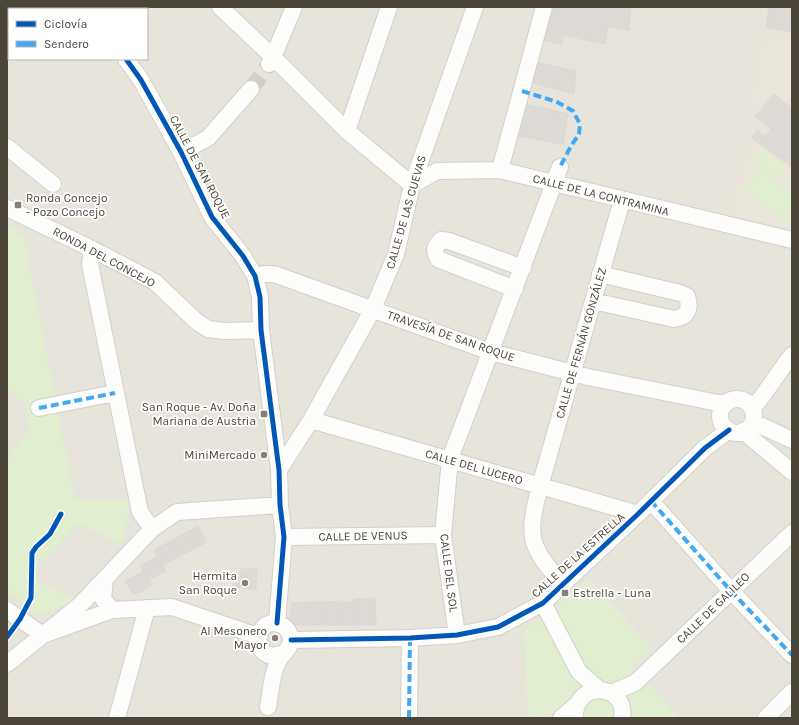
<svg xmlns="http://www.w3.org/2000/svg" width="799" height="725" viewBox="0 0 799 725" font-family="Karla,sans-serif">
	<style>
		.residential { fill: #e7e4dc; fill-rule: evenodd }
		.education { fill: #eae5da }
		.green { fill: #e1eecf }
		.building { fill: #dedbd6; stroke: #dcd9d4 }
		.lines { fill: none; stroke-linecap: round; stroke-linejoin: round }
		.minor-tunnel { stroke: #d2cfca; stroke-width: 16; stroke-dasharray: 16 8; stroke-linecap: butt }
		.minor-casing { stroke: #d2d0cb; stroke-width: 18 }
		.minor { stroke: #fdfdfc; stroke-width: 16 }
		.quiet { stroke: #3fa9f5; stroke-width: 4; stroke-dasharray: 8 4; stroke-linecap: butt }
		.cycleway-casing { stroke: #fff; stroke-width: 8 }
		.cycleway { stroke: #0057b8; stroke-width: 5 }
		.poi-dot { fill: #868178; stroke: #fff; stroke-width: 1.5 }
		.labels { text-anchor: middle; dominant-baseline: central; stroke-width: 3.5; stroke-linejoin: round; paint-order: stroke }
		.street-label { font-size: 12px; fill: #4b4439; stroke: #fff }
		.poi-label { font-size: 12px; fill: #4b4439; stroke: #fff; text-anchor: end }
	</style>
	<rect width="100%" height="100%" fill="#f4f2ee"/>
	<path class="residential" d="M 7,7 L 792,7 L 792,718 L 7,718 ZM 9,9 L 147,9 L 147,59 L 9,59 Z"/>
	<path class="education" d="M 764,31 L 792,36 L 792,231 L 727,215 L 749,137 L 747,113 Z"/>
	<path class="green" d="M 761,148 L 786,166 L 777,178 L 752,160 Z
		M 761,168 L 792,192 L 792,216 L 787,222 L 744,190 Z
		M 7,224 L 24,237 L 75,500 L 130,499 L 122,545 L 78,523 L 30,576 L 76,601 L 41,615 L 7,591 L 7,458 L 30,430 L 27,405 L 7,390 Z
		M 587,578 L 652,647 L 633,667 L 679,718 L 554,718 L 554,713 L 527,717 L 525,629 L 550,613 Z"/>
	<path class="building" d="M 548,7 L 631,7 L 629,30 L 608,26 L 605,44 L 563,35 L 562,44 L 539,39 Z
		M 769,7 L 792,7 L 792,32 L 766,27 Z
		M 7,10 L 8,10 L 9,12 L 9,37 L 7,38 Z
		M 535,62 L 576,71 L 574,94 L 529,82 Z
		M 773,94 L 792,108 L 792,167 L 752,138 L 757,130 L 765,136 L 771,129 L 755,117 Z
		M 526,104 L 568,114 L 563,144 L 518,136 Z
		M 198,526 L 207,542 L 197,547 L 189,531 Z
		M 189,531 L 197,547 L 180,556 L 171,541 Z
		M 171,541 L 180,556 L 163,565 L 154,550 Z
		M 157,556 L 166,571 L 149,580 L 140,566 Z
		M 241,569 L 257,569 L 256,589 L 233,588 L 234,578 L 240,578 Z
		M 144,571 L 152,585 L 134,595 L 125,581 Z
		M 375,598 L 376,625 L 355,625 L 354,599 Z
		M 342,601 L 343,625 L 322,625 L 322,602 Z
		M 322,602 L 322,625 L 296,625 L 290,619 L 292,603 Z
		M 354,602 L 355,625 L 343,625 L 342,603 Z"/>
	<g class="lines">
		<path class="minor-tunnel" d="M 251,89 L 269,64"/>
		<g class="minor-casing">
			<path id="minor" d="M 220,7 L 273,57 L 347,131 L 412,185
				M 86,9 L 91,7
				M 7,44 L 9,43
				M 126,59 L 141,80 L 181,152 L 212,217 L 243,256 L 255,276 L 260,297 L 261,330 L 279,470 L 280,505 L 284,537 L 277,623
				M 269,64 L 273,57 L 294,7
				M 347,131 L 389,7
				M 7,147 L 53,184
				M 181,152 L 208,138 L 251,89
				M 500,170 L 544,7
				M 412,185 L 437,171 L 500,170 L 792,240
				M 7,208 L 92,249 L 155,282 L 196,321 L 208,329 L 224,331 L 261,330
				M 92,249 L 90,264 L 140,512 L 152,529
				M 255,276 L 264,274 L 274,274 L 491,352 L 588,377 L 718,403 L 726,403
				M 515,289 L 438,259 C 433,250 435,246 441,240 L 449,241 L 523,268
				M 593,301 L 674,319 C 688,317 691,309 687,296 L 680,293 L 600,274
				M720 416a17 17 0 1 1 34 0a17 17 0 1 1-34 0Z
				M 39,408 L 115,393
				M 752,409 C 767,392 778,372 792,355
				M 311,420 L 638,514
				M 753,422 L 792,440
				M 743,431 L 792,472
				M 279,470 L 311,420 L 373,309 L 396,254 L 412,185 L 475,7
				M 651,501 L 731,591 L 792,655
				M 284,537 L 443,535
				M 105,579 L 103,599 L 112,610
				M 562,584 C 552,571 539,558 534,542 C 529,524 536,503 540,486 L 622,200
				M 543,603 L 579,672 L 600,690
				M 7,610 L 43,635 L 80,605 L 152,529 L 177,512 L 280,505
				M 457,635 L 443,535 L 450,459 L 560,167
				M 291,640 L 410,638 L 457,635 L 498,627 L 543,603 L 638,514 L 705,448 L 729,430
				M 7,664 L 43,635 L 112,610 L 172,607 L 258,636
				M 611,693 L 635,683 L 792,533
				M 268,707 C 271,692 271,675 278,662 C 281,654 290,650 291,641 C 291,635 288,629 283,626 C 255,610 247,665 282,654
				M 117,718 L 147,608
				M 409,718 L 410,638
				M 561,718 L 576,705
				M 575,718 C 574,679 628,683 622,718
				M 766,718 L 792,692"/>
		</g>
		<use href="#minor" class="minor"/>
		<path class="quiet" d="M 522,91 L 557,102 L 573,111 L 580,124 L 579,134 L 571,146 L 560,167
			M 39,408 L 115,393
			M 651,501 L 731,591 L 792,655
			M 409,718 L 410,638"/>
		<g class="cycleway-casing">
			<path id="cycleway" d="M 126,59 L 141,80 L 181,152 L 212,217 L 243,256 L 255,276 L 260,297 L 261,330 L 279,470 L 280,505 L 284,537 L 277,623
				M 7,637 L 20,619 L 31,598 L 32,553 L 36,547 L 50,534 L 61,514
				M 291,640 L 410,638 L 457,635 L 498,627 L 543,603 L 638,514 L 705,448 L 729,430"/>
		</g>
		<use href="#cycleway" class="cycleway"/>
	</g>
	<g class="poi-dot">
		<rect x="14" y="201" width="8" height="8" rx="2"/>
		<rect x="260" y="410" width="8" height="8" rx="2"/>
		<circle cx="264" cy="455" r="4"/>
		<circle cx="245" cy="583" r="4"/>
		<rect x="561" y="589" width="8" height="8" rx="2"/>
		<circle cx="275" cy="638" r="4"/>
	</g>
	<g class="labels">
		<g class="street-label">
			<text transform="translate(200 167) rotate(62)">CALLE DE SAN ROQUE</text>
			<text transform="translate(601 195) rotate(14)">CALLE DE LA CONTRAMINA</text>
			<text transform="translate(406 212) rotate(-74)">CALLE DE LAS CUEVAS</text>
			<text transform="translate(104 257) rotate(28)">RONDA DEL CONCEJO</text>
			<text transform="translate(451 336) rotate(19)">TRAVESÍA DE SAN ROQUE</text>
			<text transform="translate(581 343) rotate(-74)">CALLE DE FERNÁN GONZÁLEZ</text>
			<text transform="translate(474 467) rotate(16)">CALLE DEL LUCERO</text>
			<text transform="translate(363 536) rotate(-1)">CALLE DE VENUS</text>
			<text transform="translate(578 555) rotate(-42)">CALLE DE LA ESTRELLA</text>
			<text transform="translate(449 573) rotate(83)">CALLE DEL SOL</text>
			<text transform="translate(713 608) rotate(-44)">CALLE DE GALILEO</text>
		</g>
		<g class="poi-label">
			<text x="26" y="198" text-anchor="start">Ronda Concejo<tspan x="26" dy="14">- Pozo Concejo</tspan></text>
			<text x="256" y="407">San Roque - Av. Doña<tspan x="256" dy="14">Mariana de Austria</tspan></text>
			<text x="256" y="455">MiniMercado</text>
			<text x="237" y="576">Hermita<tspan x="237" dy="14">San Roque</tspan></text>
			<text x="573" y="593" text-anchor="start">Estrella - Luna</text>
			<text x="267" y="631">Al Mesonero<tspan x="267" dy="14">Mayor</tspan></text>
		</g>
	</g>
	<rect width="799" height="725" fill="none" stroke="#4b4439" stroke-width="16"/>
	<rect x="8" y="8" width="140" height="52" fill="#ffffff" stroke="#b7b4b0"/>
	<rect x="16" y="21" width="20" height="6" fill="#0057b8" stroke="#b7b4b0"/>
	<text x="44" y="28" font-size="12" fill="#4b4439">Ciclovía</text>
	<rect x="16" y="41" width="20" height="6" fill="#3fa9f5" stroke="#b7b4b0"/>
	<text x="44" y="48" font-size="12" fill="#4b4439">Sendero</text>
</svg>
